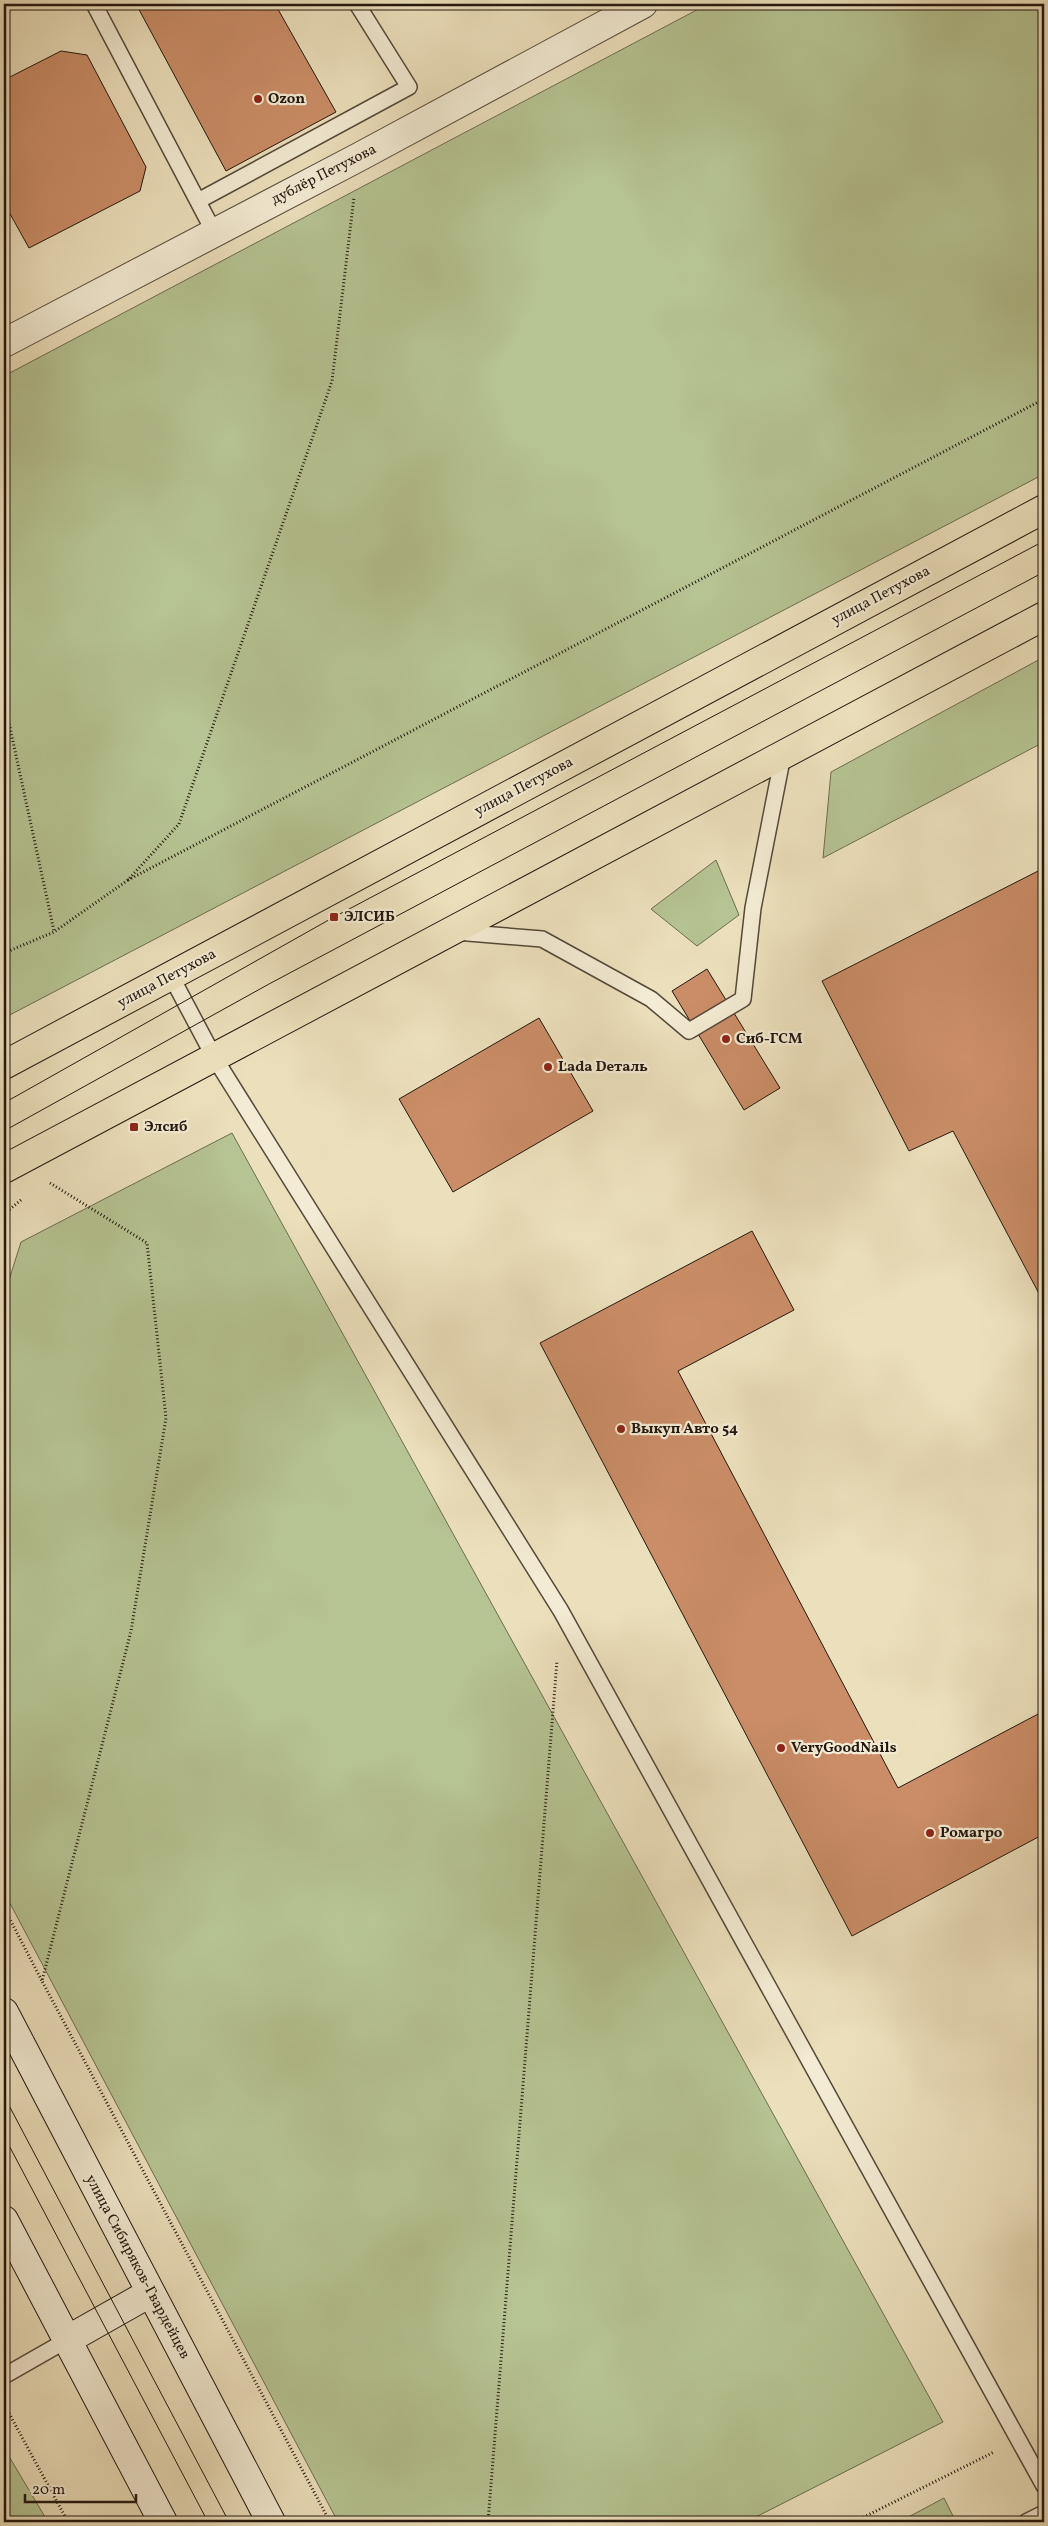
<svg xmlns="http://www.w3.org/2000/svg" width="1048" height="2526" viewBox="0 0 1048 2526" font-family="Vollkorn,serif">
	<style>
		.green { fill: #b6c392; stroke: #6c6d50 }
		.building { fill: #ca8d67; stroke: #22170f }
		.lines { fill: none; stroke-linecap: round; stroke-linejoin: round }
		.service-casing { stroke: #54493a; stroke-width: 18 }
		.minor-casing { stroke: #54493a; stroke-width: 30 }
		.secondary-casing { stroke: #22170f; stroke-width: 30 }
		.trunk-casing { stroke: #22170f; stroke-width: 30 }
		.path { stroke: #22170f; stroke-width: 3; stroke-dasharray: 1 2.5; stroke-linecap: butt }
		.service { stroke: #f3ebd3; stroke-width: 15 }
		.minor { stroke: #f3ebd3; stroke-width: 28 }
		.secondary { stroke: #f3ebd3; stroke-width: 28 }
		.trunk { stroke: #ece0bc; stroke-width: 28 }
		.tram { stroke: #22170f; stroke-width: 1 }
		.poi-dot { fill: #8f2418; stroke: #f3ebd3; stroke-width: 2 }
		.labels { text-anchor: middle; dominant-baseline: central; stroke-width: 4.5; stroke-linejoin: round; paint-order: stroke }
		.poi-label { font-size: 15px; font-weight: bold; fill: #22170f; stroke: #f3ebd3; text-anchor: start }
		.street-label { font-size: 15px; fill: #22170f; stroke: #f3ebd3 }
	</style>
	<rect width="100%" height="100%" fill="#ece0bc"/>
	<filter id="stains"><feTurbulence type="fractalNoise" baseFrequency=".004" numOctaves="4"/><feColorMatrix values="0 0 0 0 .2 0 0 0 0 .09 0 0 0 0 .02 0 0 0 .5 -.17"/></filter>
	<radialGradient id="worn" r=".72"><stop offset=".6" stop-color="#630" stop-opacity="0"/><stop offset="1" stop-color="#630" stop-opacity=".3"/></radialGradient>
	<path class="green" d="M 708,4 L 1044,4 L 1044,474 L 4,1018 L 4,376 Z
		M 1044,657 L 1044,742 L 823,858 L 831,772 Z
		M 716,860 L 739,915 L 697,946 L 651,909 Z
		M 232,1133 L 943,2422 L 746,2522 L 338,2522 L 4,1892 L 4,1296 L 21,1242 Z
		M 4,2448 L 48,2522 L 4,2522 Z
		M 944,2498 L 955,2520 L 950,2522 L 899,2522 Z"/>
	<path class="building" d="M 136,4 L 275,4 L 336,112 L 226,171 Z
		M 61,51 L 87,55 L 146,167 L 140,191 L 29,248 L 4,203 L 4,80 Z
		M 1044,868 L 1044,1303 L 953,1131 L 909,1151 L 822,981 Z
		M 707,969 L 780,1088 L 744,1110 L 672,991 Z
		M 539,1018 L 593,1111 L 453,1192 L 399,1099 Z
		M 752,1231 L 794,1310 L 678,1371 L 898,1788 L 1040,1713 L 1044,1720 L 1044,1834 L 852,1936 L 540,1343 Z"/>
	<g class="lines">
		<g class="service-casing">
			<path id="service" d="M 94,4 L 214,232
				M 198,201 L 409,87 L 357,4
				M 456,932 L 542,939 L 651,999 L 689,1031 L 743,999 L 753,908 L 783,755
				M 171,976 L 214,1057 L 561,1611 L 1044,2486
				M 4,2376 L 67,2340
				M 1026,2522 L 1044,2513"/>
		</g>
		<g class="minor-casing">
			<path id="minor" d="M 4,343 L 359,157 L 643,4"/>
		</g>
		<g class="secondary-casing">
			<path id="secondary" d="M 4,2012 L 271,2522
				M 4,2220 L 163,2522
				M 67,2340 L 150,2293"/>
		</g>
		<g class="trunk-casing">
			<path id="trunk" d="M 4,1065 L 1044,509
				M 4,1169 L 1044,616"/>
		</g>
		<path class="path" d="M 4,700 L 54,931
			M 128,880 L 1044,399
			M 4,953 L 54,932 L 128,880 L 179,824 L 332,381 L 354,197
			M 50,1183 L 147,1243 L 166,1418 L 131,1631 L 42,1981 L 330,2522
			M 4,1214 L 21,1200
			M 4,1908 L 42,1981
			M 4,2404 L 68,2522
			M 488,2522 L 557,1661
			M 854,2522 L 994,2452"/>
		<use href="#service" class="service"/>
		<use href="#minor" class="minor"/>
		<use href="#secondary" class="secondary"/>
		<use href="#trunk" class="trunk"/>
		<path class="tram" d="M 4,1103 L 334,917 L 1044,541
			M 4,1131 L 269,984 L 1044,572
			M 4,2096 L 229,2522
			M 4,2136 L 208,2522"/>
	</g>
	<g class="poi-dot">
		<circle cx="258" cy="99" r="5"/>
		<rect x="329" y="912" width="10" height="10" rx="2.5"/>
		<circle cx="726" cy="1039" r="5"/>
		<circle cx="548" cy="1067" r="5"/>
		<rect x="129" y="1122" width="10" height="10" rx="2.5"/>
		<circle cx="621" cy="1429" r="5"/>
		<circle cx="781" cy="1748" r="5"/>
		<circle cx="930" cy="1833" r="5"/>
	</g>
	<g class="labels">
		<g class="poi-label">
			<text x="268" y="99">Ozon</text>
			<text x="344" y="917">ЭЛСИБ</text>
			<text x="736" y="1039">Сиб-ГСМ</text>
			<text x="558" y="1067">Lada Dеталь</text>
			<text x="144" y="1127">Элсиб</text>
			<text x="631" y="1429">Выкуп Авто 54</text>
			<text x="791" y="1748">VeryGoodNails</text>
			<text x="940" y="1833">Ромагро</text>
		</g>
		<g class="street-label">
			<text transform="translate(324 175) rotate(-27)">дублёр Петухова</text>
			<text transform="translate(881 596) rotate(-28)">улица Петухова</text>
			<text transform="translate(524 787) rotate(-28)">улица Петухова</text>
			<text transform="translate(167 979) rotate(-28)">улица Петухова</text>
			<text transform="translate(137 2267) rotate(62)">улица Сибиряков-Гвардейцев</text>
		</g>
	</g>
	<rect width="1048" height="2526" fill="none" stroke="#ece0bc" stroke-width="20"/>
	<rect x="5" y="5" width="1038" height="2516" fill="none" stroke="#22170f" stroke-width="2.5"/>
	<rect x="10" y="10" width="1028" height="2506" fill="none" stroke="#22170f"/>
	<path d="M25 2494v8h111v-8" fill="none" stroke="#22170f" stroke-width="2.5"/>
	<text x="32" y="2494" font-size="15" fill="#22170f" stroke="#f3ebd3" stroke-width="4" paint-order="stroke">20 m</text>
	<rect width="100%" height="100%" filter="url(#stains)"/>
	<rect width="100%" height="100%" fill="url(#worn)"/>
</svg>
